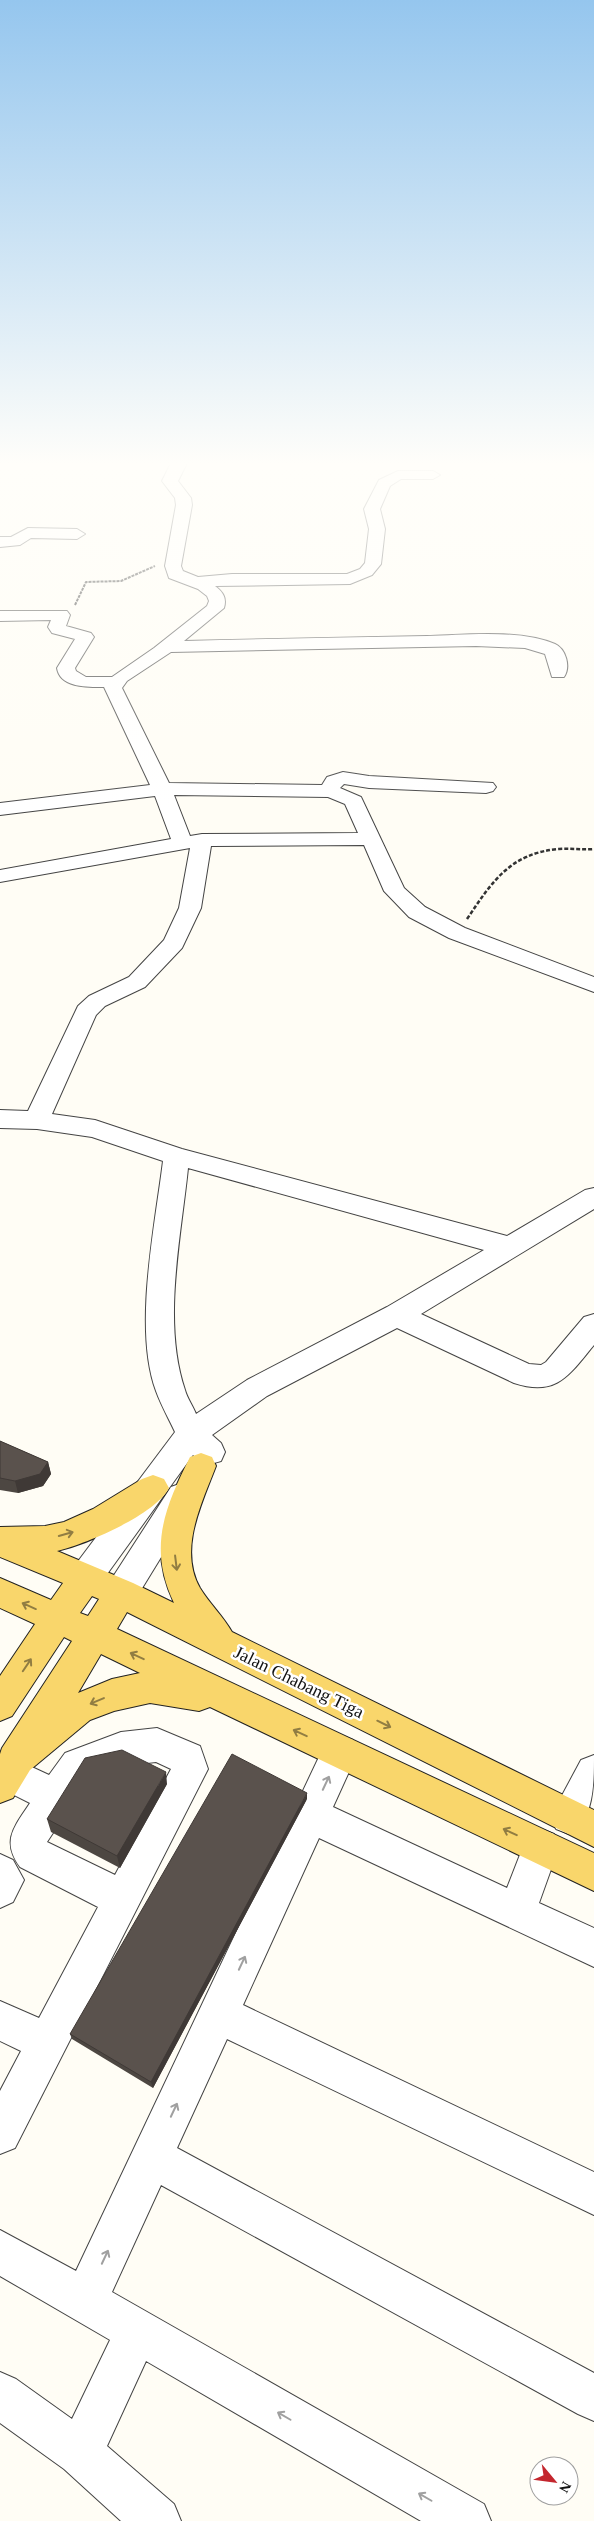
<svg xmlns="http://www.w3.org/2000/svg" width="594" height="2521" viewBox="0 0 594 2521" font-family="Georgia,serif">
	<style>
		.lines { fill: none; stroke-linecap: round; stroke-linejoin: round }
		.minor-casing { stroke: #444; stroke-width: 2 }
		.major-casing { stroke: #222; stroke-width: 2 }
		.path-far1 { stroke: #333; stroke-width: 2; stroke-dasharray: 3 1; stroke-linecap: butt }
		.path { stroke: #333; stroke-width: 2.5; stroke-dasharray: 4 2; stroke-linecap: butt }
		.minor { fill: #fff; fill-rule: evenodd }
		.major { fill: #f9d66b; fill-rule: evenodd }
		.wall { fill: #4d4742 }
		.shaded-wall { fill: #3f3936 }
		.building { fill: #5a524d; stroke: #3f3936 }
		.oneway { stroke: #917d42 }
		.oneway2 { stroke: #a0a0a0 }
		.labels { text-anchor: middle; dominant-baseline: central; stroke-width: 5; stroke-linejoin: round; paint-order: stroke }
		.near-street-label { font-size: 18px; fill: #111; stroke: #fff }
	</style>
	<rect width="100%" height="100%" fill="#fffdf5"/>
	<g class="lines">
		<g class="minor-casing">
			<path id="minor" d="M 172,461 L 188,461 L 178,481 L 191,498 L 192,505 L 181,566 L 183,571 L 198,577 L 232,574 L 347,574 L 360,569 L 365,563 L 369,529 L 364,509 L 379,480 L 398,471 L 433,471 L 440,475 L 433,479 L 401,479 L 390,486 L 380,509 L 385,529 L 381,564 L 372,575 L 350,584 L 215,586 C 223,592 227,598 224,608 L 184,641 C 265,639 346,637 427,636 C 464,635 520,629 555,644 C 566,649 571,667 564,677 L 552,677 L 545,654 L 525,648 L 476,646 L 171,652 L 127,681 L 122,688 L 169,783 L 322,785 L 327,777 L 343,772 L 369,776 L 493,783 L 496,787 L 493,791 L 486,793 L 369,788 L 344,784 L 340,788 L 361,797 L 404,888 L 425,907 L 465,928 L 594,977 L 594,992 L 449,938 L 409,917 L 384,891 L 364,845 L 211,846 L 201,908 L 182,948 L 145,987 L 105,1006 L 96,1015 L 52,1114 L 95,1120 L 182,1149 L 507,1236 L 585,1190 L 594,1188 L 594,1209 L 421,1314 L 529,1364 L 541,1365 L 546,1362 L 584,1317 L 594,1314 L 594,1345 C 569,1375 557,1397 514,1383 L 397,1328 L 267,1396 L 212,1435 L 221,1443 L 225,1452 L 221,1461 C 209,1465 202,1464 193,1455 L 97,1588 L 85,1592 L 73,1588 L 69,1578 L 73,1568 L 175,1432 C 169,1419 161,1405 156,1391 C 133,1329 155,1226 163,1161 L 92,1137 L 37,1129 L 0,1128 L 0,1110 L 28,1111 L 78,1006 L 89,996 L 129,977 L 164,940 L 179,908 L 190,848 L 0,882 L 0,870 L 171,839 L 155,796 L 0,815 L 0,803 L 150,785 L 104,687 C 88,687 60,688 57,668 L 75,639 L 52,633 L 48,627 L 51,620 L 0,621 L 0,611 L 67,611 L 70,615 L 66,626 L 91,633 L 94,637 L 75,668 L 76,671 L 86,677 L 112,677 L 154,648 L 207,606 L 209,601 L 207,596 L 198,589 L 169,578 L 165,566 L 176,505 L 175,498 L 162,481 ZM 174,795 L 328,797 L 345,804 L 358,833 L 202,834 L 190,836 ZM 188,1168 L 484,1250 L 387,1307 L 247,1380 L 196,1414 C 193,1406 187,1398 185,1390 C 162,1322 181,1238 188,1168 Z
				M 28,528 L 77,529 L 85,534 L 77,539 L 31,538 L 20,545 L 0,547 L 0,537 L 11,537 Z
				M 182,1483 L 193,1487 L 198,1496 L 193,1505 L 133,1603 L 121,1608 L 109,1603 L 105,1593 L 109,1583 L 171,1487 Z
				M 157,1728 L 200,1746 L 208,1769 L 15,2148 L 0,2154 L 0,2091 L 21,2051 L 0,2041 L 0,2001 L 39,2018 L 98,1907 L 20,1867 C 1,1841 14,1827 30,1803 L 0,1788 L 0,1759 L 8,1756 L 49,1775 L 65,1753 L 121,1732 ZM 156,1762 L 171,1769 L 115,1875 L 47,1842 L 90,1777 L 121,1766 Z
				M 340,1735 L 353,1740 L 358,1752 L 333,1807 L 507,1888 L 528,1834 L 541,1829 L 554,1834 L 559,1847 L 539,1903 L 594,1928 L 594,1967 L 319,1838 L 243,2005 L 594,2172 L 594,2215 L 227,2039 L 177,2148 L 594,2373 L 594,2421 L 578,2414 L 161,2185 L 112,2292 L 484,2504 L 491,2521 L 421,2521 L 146,2361 L 107,2446 L 174,2504 L 181,2521 L 121,2521 L 64,2469 L 0,2423 L 0,2372 L 16,2379 L 72,2419 L 110,2340 L 0,2276 L 0,2230 L 76,2271 L 327,1740 Z
				M 594,1755 C 594,1784 594,1821 569,1834 L 556,1829 L 551,1816 L 581,1760 Z
				M 0,1854 L 13,1860 L 24,1880 L 13,1902 L 0,1908 Z"/>
		</g>
		<g class="major-casing">
			<path id="major" d="M 201,1453 L 212,1457 L 216,1466 C 202,1503 178,1549 200,1588 C 209,1603 223,1616 232,1632 L 594,1810 L 594,1847 L 127,1612 L 117,1629 L 594,1853 L 594,1891 L 210,1707 L 199,1711 L 150,1703 L 114,1711 L 90,1720 L 30,1770 L 13,1798 L 0,1803 L 0,1754 L 2,1748 L 72,1641 L 64,1637 L 12,1716 L 0,1721 L 0,1676 L 35,1624 L 0,1608 L 0,1578 L 51,1600 L 63,1583 L 0,1557 L 0,1527 L 45,1526 L 64,1522 L 93,1509 L 142,1479 L 153,1475 L 164,1479 L 169,1488 C 155,1515 86,1544 57,1551 L 133,1583 L 174,1603 C 148,1548 164,1509 190,1457 ZM 92,1596 L 99,1599 L 88,1616 L 80,1613 ZM 101,1654 L 140,1673 L 112,1679 L 78,1693 Z"/>
		</g>
		<path class="path-far1" d="M 75,605 L 86,582 L 121,581 L 155,566"/>
		<path class="path" d="M 467,919 C 492,882 510,853 559,849 C 571,848 582,850 594,849"/>
		<use href="#minor" class="minor"/>
		<use href="#major" class="major"/>
	</g>
	<path class="wall" d="M 0,1441 L 48,1462 L 51,1474 L 43,1486 L 18,1493 L 0,1490 Z
		M 167,1784 L 120,1868 L 51,1832 L 47,1819 Z
		M 307,1799 L 153,2088 L 72,2039 L 70,2034 Z"/>
	<path class="shaded-wall" d="M 48,1462 L 51,1474 L 43,1486 L 18,1493 L 15,1481 Z
		M 166,1772 L 167,1784 L 120,1868 L 117,1856 Z
		M 307,1793 L 307,1799 L 153,2088 L 151,2082 Z"/>
	<path class="building" d="M 0,1441 L 48,1462 L 40,1474 L 15,1481 L 0,1478 Z
		M 122,1750 L 166,1772 L 117,1856 L 47,1819 L 85,1758 Z
		M 232,1754 L 307,1793 L 151,2082 L 70,2034 Z"/>
	<defs><path id="oneway-shaft" d="M-6 0H5M1.5-3L5.5 0L1.5 3" fill="none" stroke-width="1.6" stroke-linecap="round" stroke-linejoin="round" transform="scale(1.25)"/></defs>
	<g class="oneway">
		<use href="#oneway-shaft" transform="translate(66 1534) rotate(-16)"/>
		<use href="#oneway-shaft" transform="translate(176 1563) rotate(83)"/>
		<use href="#oneway-shaft" transform="translate(29 1606) rotate(-156)"/>
		<use href="#oneway-shaft" transform="translate(137 1656) rotate(-155)"/>
		<use href="#oneway-shaft" transform="translate(27 1665) rotate(-56)"/>
		<use href="#oneway-shaft" transform="translate(97 1701) rotate(157)"/>
		<use href="#oneway-shaft" transform="translate(384 1724) rotate(26)"/>
		<use href="#oneway-shaft" transform="translate(300 1733) rotate(-155)"/>
		<use href="#oneway-shaft" transform="translate(510 1832) rotate(-155)"/>
	</g>
	<g class="oneway2">
		<use href="#oneway-shaft" transform="translate(326 1783) rotate(-65)"/>
		<use href="#oneway-shaft" transform="translate(242 1963) rotate(-65)"/>
		<use href="#oneway-shaft" transform="translate(174 2110) rotate(-65)"/>
		<use href="#oneway-shaft" transform="translate(105 2257) rotate(-65)"/>
		<use href="#oneway-shaft" transform="translate(284 2416) rotate(-150)"/>
		<use href="#oneway-shaft" transform="translate(425 2497) rotate(-150)"/>
	</g>
	<linearGradient id="sky" x2="0" y2="1"><stop stop-color="#95c6ee"/><stop offset="0.57" stop-color="#fffefa"/><stop offset="1" stop-color="#fffefa" stop-opacity="0"/></linearGradient>
	<rect width="594" height="814" fill="url(#sky)"/>
	<g class="labels">
		<g class="near-street-label">
			<text transform="translate(299 1682) rotate(26)">Jalan Chabang Tiga</text>
		</g>
	</g>
	<g transform="translate(554 2481) rotate(119)"><circle r="24" fill="#ffffff" stroke="#a0a0a0"/>
	<path d="M0-4L9 19L0 12L-9 19Z" fill="#c4262e"/>
	<text y="-8" font-size="14" font-weight="bold" text-anchor="middle" fill="#111111">N</text>
	</g>
</svg>
